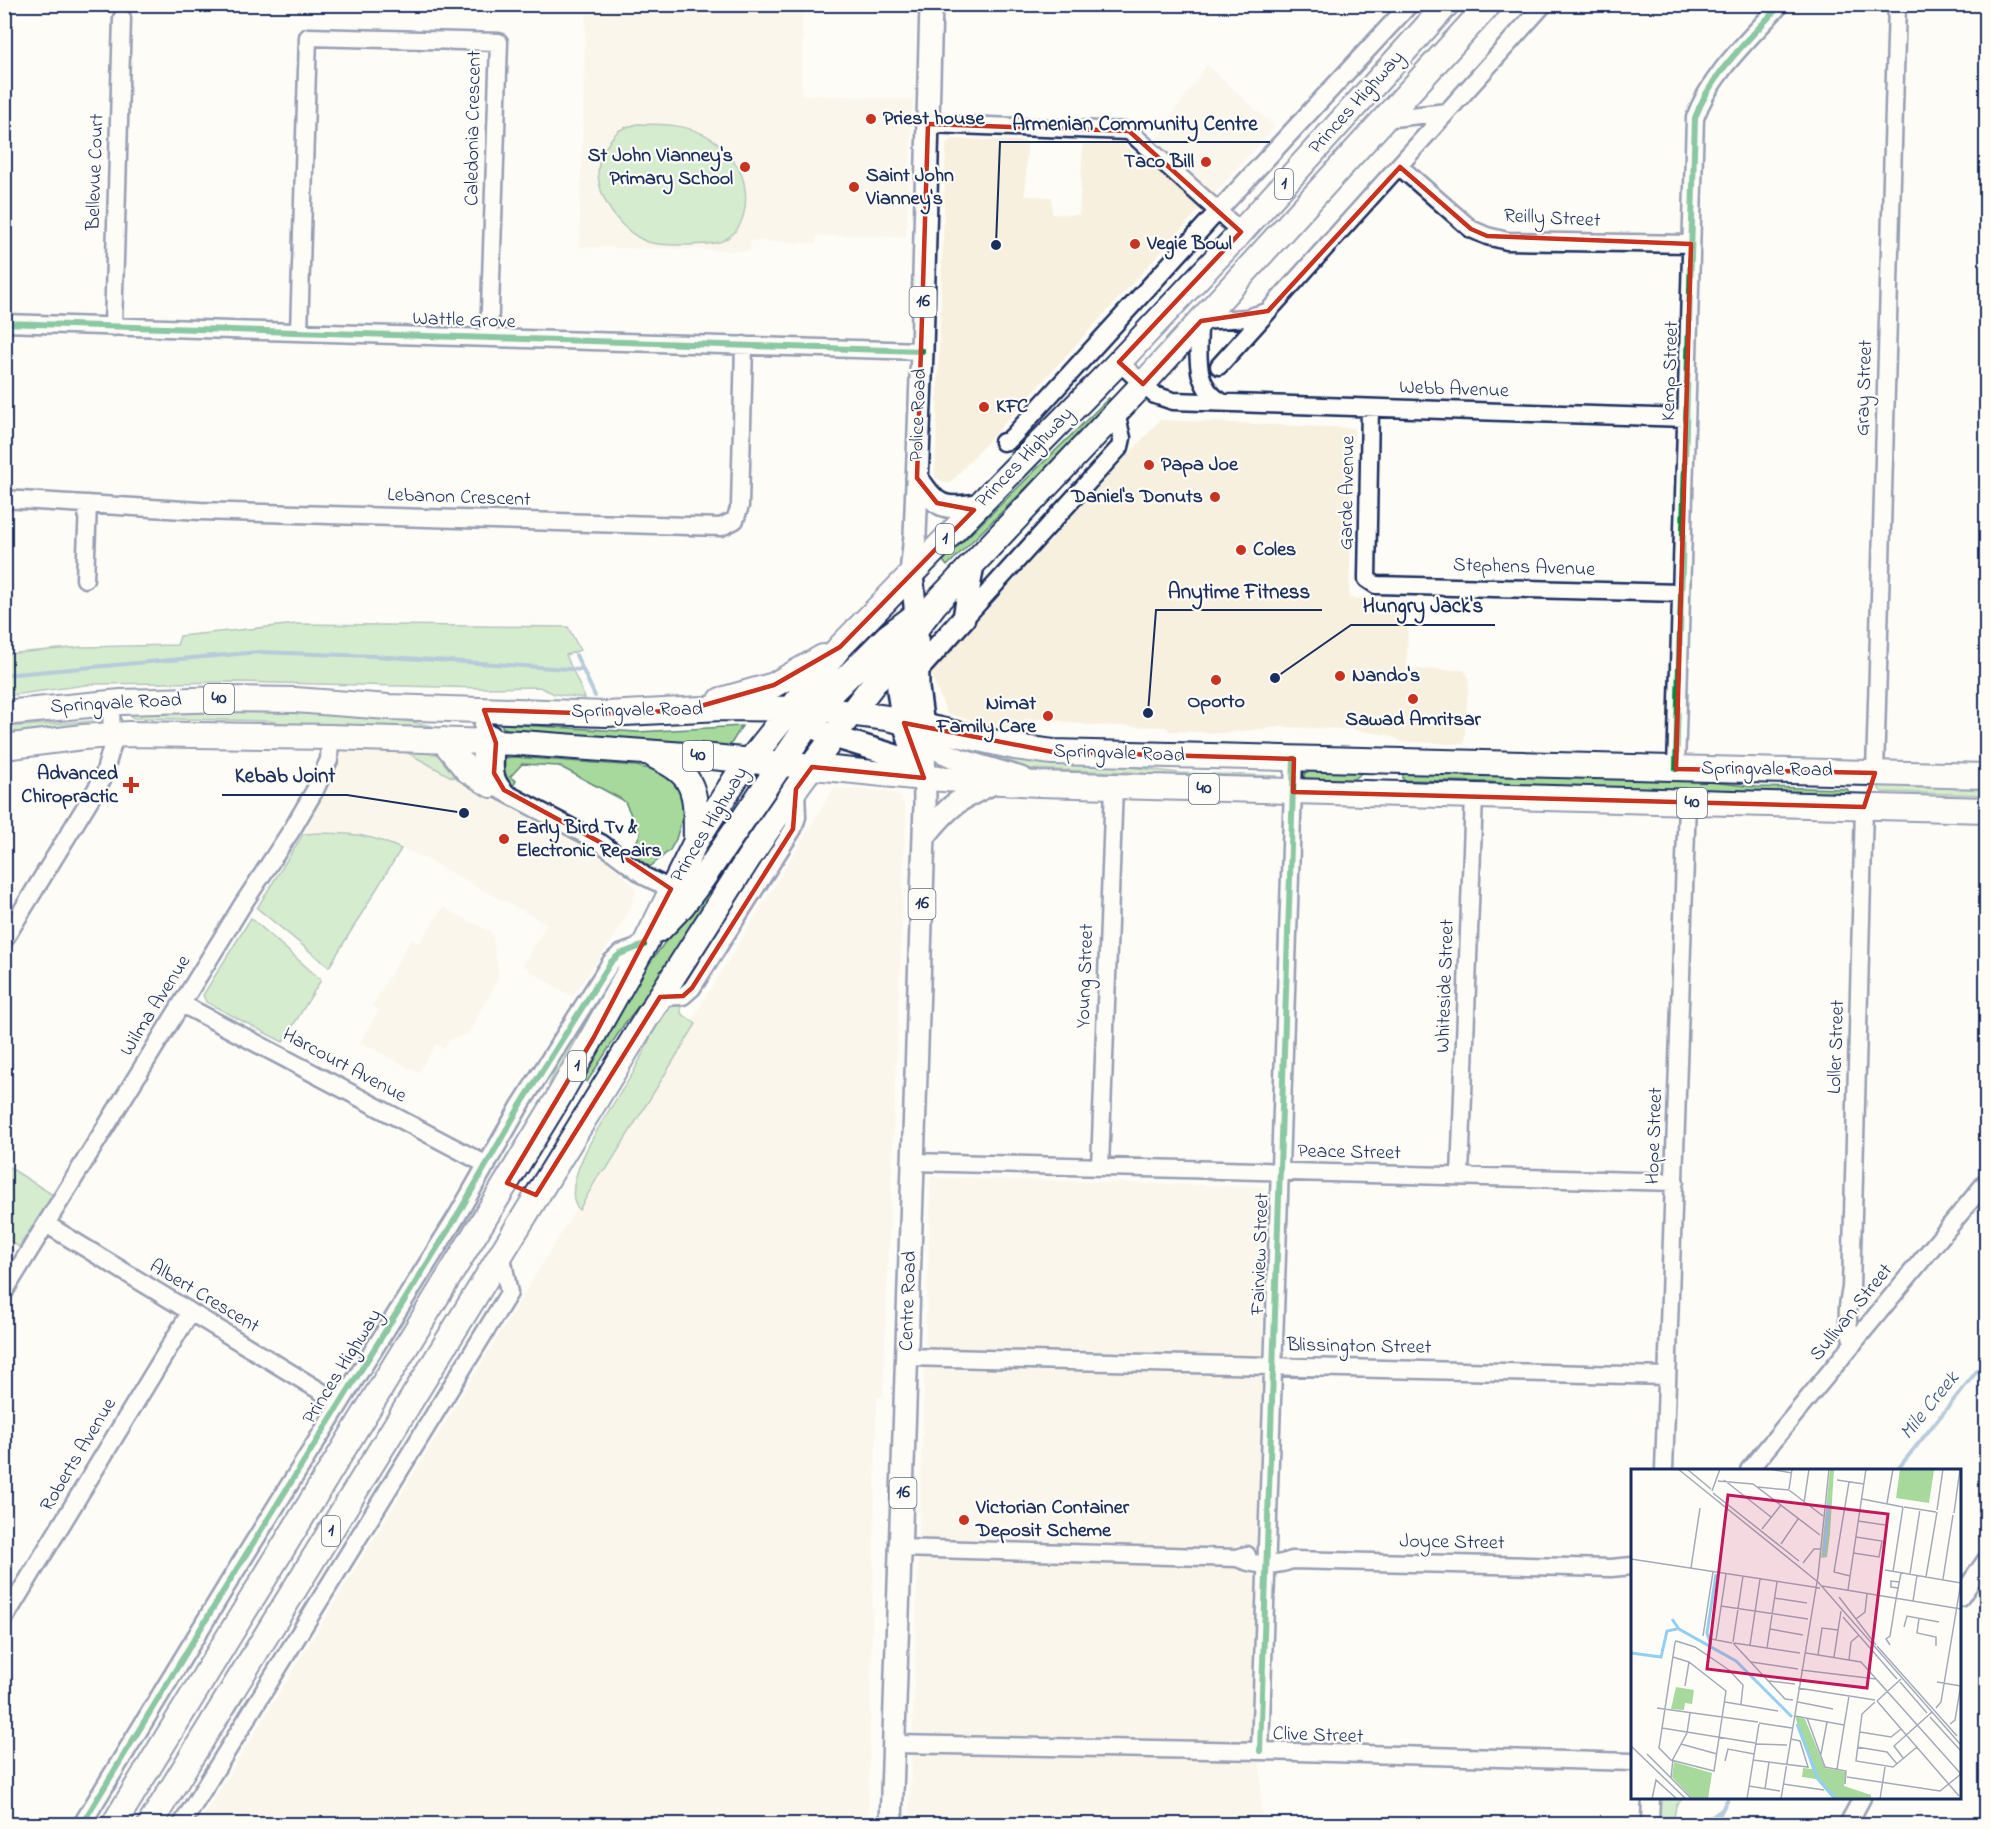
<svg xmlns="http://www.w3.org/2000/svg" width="1991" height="1829" viewBox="0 0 1991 1829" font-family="'Indie Flower',sans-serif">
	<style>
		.built { fill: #f8f0de }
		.green { fill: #a6d99b; stroke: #60847c; stroke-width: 1.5 }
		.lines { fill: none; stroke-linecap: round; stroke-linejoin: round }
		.stream { stroke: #6290b7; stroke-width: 4 }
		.minor-casing { stroke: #1b2f5e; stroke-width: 21 }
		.major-casing { stroke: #1b2f5e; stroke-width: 26 }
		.highway-casing { stroke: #1b2f5e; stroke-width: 28 }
		.minor { stroke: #fdfcf7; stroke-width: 16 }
		.major { stroke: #fdfcf7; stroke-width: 21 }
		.highway { stroke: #fdfcf7; stroke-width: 24 }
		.cycleway-casing { stroke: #fdfcf7; stroke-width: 10 }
		.cycleway { stroke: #00873e; stroke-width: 6 }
		.marked { fill: none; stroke: #c8321e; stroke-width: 4.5; stroke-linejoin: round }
		.poi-dot { fill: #c8321e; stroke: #fdfcf7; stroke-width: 2 }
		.labels { text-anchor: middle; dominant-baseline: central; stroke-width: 4.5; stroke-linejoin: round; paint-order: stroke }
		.shield { fill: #fdfcf7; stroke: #5f6c8c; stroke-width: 1.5 }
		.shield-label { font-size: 18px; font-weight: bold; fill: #1b2f5e }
		.street-label { font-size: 20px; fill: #1b2f5e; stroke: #fdfcf7 }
		.poi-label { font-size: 20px; font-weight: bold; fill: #1b2f5e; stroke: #fdfcf7; text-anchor: start }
		.water-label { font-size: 21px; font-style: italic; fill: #395783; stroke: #fdfcf7 }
		.inset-river { fill: none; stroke: #92d0f3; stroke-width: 3 }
		.inset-road { fill: none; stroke: #a3aaba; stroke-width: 1.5 }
		.view { fill: #c2185b; fill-opacity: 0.15; stroke: #c2185b; stroke-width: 3 }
		.inset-edge { fill: none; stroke: #1b2f5e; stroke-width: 3 }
		.leader { fill: none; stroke: #1b2f5e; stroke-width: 2 }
		.callout-dot { fill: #1b2f5e; stroke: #fdfcf7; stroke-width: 2 }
		.callout-label { font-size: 21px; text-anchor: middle; font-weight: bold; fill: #1b2f5e; stroke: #fdfcf7; stroke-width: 4.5; stroke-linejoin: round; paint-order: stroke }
	</style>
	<rect width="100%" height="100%" fill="#fdfcf7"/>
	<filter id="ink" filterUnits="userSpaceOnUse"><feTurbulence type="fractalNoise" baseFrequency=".0167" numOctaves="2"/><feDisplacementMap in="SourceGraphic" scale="12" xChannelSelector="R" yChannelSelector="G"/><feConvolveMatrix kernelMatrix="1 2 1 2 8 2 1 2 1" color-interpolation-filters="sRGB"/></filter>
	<g filter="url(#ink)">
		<path class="built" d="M 586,5 L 803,5 L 801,94 L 913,99 L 906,237 L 817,235 L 816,243 L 751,241 L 750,251 L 579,247 Z
			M 1207,65 L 1275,127 L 949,484 L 935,477 L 946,144 L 952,139 L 1027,141 L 1025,196 L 1052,197 L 1052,214 L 1079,215 L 1083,143 L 1122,143 L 1141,159 Z
			M 1160,420 L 1354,428 L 1349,598 L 1408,601 L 1407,669 L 1464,670 L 1469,678 L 1464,744 L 1402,742 L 1389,735 L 1349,729 L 1280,727 L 1224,733 L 1169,731 L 1168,728 L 1165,727 L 1087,725 L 1047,719 L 1025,719 L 1015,723 L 1018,731 L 947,714 L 931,674 L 932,671 Z
			M 343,749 L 400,749 L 444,770 L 517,810 L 518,808 L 602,855 L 634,886 L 636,893 L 634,899 L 617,933 L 572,997 L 522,966 L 547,924 L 420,856 L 381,839 L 366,835 L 303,834 Z
			M 834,788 L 889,791 L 901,797 L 906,811 L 883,1396 L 877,1397 L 868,1824 L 199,1824 Z
			M 443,907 L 492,933 L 499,977 L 468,1034 L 450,1040 L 444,1049 L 436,1045 L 418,1073 L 360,1042 L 379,1010 L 372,1006 L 411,939 L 420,943 Z
			M 931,1177 L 1264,1187 L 1260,1751 L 1262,1824 L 909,1824 Z"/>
		<path class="green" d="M 637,124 C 663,124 690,124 712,139 C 722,145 733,159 739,169 C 750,191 748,227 726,239 C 717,245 701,244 690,245 C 676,245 658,246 645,241 C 612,226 582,176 608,144 C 611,139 615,133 620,130 C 625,127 632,126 637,124 Z
			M 1109,398 L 1114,401 L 947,566 L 943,561 Z
			M 297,624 L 568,627 L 580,650 L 566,655 L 585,698 L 555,694 L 539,687 L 483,688 L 238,682 L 93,684 L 5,696 L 5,654 L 82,647 L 177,645 L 180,636 Z
			M 292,709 L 386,717 L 432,726 L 433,728 L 292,725 L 270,721 L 134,718 L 131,717 L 130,714 Z
			M 93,721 L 102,723 L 102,726 L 5,738 L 4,727 Z
			M 502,724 L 638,732 L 742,726 L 729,747 L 511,731 L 502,727 Z
			M 952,745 L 1180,773 L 1277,776 L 1279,779 L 1190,778 L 1130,772 L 1021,769 Z
			M 399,748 L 440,751 L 457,769 L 453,778 Z
			M 514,757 L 636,766 L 663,772 L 683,784 L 684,812 L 676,839 L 670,850 L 651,866 L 644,865 L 631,854 L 640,834 L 625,802 L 621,799 L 559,766 L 522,764 L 510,777 L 516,781 L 513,786 L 502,782 L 501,762 L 504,758 Z
			M 1306,769 L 1363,770 C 1353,789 1326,782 1308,782 L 1304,776 Z
			M 1403,771 L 1701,781 L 1756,787 L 1847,789 L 1850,793 L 1849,796 L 1544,789 L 1490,782 L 1403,780 Z
			M 1880,785 L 1986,786 L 1986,795 L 1882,792 L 1879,789 Z
			M 320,833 C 354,834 370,834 401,849 L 329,967 L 257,908 L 303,834 Z
			M 736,845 L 742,847 L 655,985 L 625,1023 L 587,1082 L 582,1079 L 610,1032 L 638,979 Z
			M 251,918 L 321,980 L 283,1042 L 206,1002 L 203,995 Z
			M 621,959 L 615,976 L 554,1082 L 549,1085 L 562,1054 Z
			M 678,1002 L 681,1005 L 681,1013 L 696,1024 L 606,1170 L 600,1173 L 579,1210 C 554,1182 619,1098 634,1071 C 644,1052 653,1032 662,1013 L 665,1007 Z
			M 4,1164 L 53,1195 L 19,1247 L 5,1237 Z
			M 1660,1798 L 1683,1798 L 1676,1806 L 1673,1824 L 1659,1824 Z"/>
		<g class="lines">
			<path class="stream" d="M 576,655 L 595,696
				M 4,675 L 259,652 L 374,656 L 583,670
				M 1897,1470 L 1986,1360
				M 1702,1824 L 1720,1811
				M 1715,1824 L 1728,1798"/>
			<g class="minor-casing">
				<path id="minor" d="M 1384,119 L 1447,112
					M 928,124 L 1129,131 L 1241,232
					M 1400,167 L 1471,229 L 1487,236 L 1507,241 L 1691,244
					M 1201,321 L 1246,318 L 1267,312
					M 4,323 L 922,351
					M 1199,323 C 1199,351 1192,386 1222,402
					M 113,327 L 122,18
					M 299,332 L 308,37 L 499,42 L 489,338
					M 1119,362 L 1155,395 L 1173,401 L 1686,418
					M 1219,366 L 1544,4
					M 1370,408 L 1367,579 L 1376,585 L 1681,593
					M 1003,442 L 1008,441 L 1014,435 L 1218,211 L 1410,4
					M 4,499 L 200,511 L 721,527 L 735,520 L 740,506 L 744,345
					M 85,579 L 88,504
					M 963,620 L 1120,447 L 1122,438 L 1116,413
					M 484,710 L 480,767 L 487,783 L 601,843 L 646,877 L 671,889
					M 492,734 C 501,755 486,772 505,791
					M 1676,769 L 1695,118 C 1711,73 1749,40 1781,4
					M 1875,773 L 1897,4
					M 4,940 L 103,778 L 112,746 L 111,703
					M 660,997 L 683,996 L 692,988 L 793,829 L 797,817 L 796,789
					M 182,1004 L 487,1165
					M 913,1162 L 1675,1182
					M 1100,1167 L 1114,786
					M 1460,1176 L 1474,796
					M 46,1224 L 340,1403
					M 4,1292 L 243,904 L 293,828 L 315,790 L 329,760 L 330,737
					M 1854,1343 C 1845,1326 1847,1306 1851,1288 L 1864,807
					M 907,1357 L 1667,1376
					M 1664,1470 L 1687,802
					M 1749,1470 L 1986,1182
					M 901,1548 L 1237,1558 L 1247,1555
					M 1237,1558 C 1254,1565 1274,1567 1292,1560 L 1611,1568 L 1632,1566
					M 1960,1598 L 1986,1560
					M 4,1619 L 190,1313
					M 894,1744 L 1260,1751 L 1632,1762
					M 1260,1751 L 1294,759
					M 1650,1822 L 1651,1798
					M 82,1824 L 235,1572 L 457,1216 L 520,1106 L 611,962 L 620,954 L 644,945
					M 182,1824 L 509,1293 L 501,1252
					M 1848,1824 L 1862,1798"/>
			</g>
			<g class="major-casing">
				<path id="major" d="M 917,478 C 939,509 941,509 980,505
					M 910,582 L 915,536 L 922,351 L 931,4
					M 899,645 C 892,687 903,728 919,766
					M 918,669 L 964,618 L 973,564
					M 793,720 L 844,740 L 903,758 L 921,773
					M 918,735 C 945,761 989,767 1023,779
					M 924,837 C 950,804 959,799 996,782
					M 891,1824 L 925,805 L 924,734 L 918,688 L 917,627 L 912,574"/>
			</g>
			<g class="highway-casing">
				<path id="highway" d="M 721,700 L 774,685 L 823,657
					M 4,713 L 121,702 L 229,699 L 295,700 L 388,707 L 606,714 L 721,708 L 819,709 L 887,718 L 1015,747 L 1053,752 L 1986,776
					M 443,740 L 467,770 L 491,785
					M 4,747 L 83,737 L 129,734 L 330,737 L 521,743 L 712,757 L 924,778 L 1039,784 L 1986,810
					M 653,755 C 661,760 671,764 678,770 C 700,786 695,817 696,841
					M 660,929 L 682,906 L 703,878 L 807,726 L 832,692 L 888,636 L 920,612
					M 114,1824 L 557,1100 L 646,942 L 696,841 L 736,778 L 840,647 L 1119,362 L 1241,232 L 1447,4
					M 150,1824 L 644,1022 L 748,859 L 798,785 L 851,713 L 935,604 L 1143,384 L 1489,4"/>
			</g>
			<use href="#minor" class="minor"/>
			<use href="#major" class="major"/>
			<use href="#highway" class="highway"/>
			<g class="cycleway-casing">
				<path id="cycleway" d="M 4,323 L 922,351
					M 1676,769 L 1695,118 C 1711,73 1749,40 1781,4
					M 1260,1751 L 1294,759
					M 82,1824 L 235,1572 L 457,1216 L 520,1106 L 611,962 L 620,954 L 644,945"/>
			</g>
			<use href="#cycleway" class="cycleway"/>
		</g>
	</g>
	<path d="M0 0H1991V1829H0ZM 928,124 L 1129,131 L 1241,232 L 1119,362 L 1143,384 L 1201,321 L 1268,311 L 1400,167 L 1471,229 L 1487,236 L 1691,244 L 1676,769 L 1875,773 L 1864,807 L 1293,792 L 1294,759 L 1053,752 L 904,723 L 924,778 L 812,767 L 796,789 L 793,829 L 692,988 L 683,996 L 660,997 L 536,1195 L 507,1183 L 594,1037 L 671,889 L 607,846 L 504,790 L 494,773 L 496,743 L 484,710 L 606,714 L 687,710 L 774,685 L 840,647 L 974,510 L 937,503 L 917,478 Z" fill="#fdfcf7" fill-opacity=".55" fill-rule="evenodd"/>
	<path class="marked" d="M 928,124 L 1129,131 L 1241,232 L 1119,362 L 1143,384 L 1201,321 L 1268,311 L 1400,167 L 1471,229 L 1487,236 L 1691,244 L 1676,769 L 1875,773 L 1864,807 L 1293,792 L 1294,759 L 1053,752 L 904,723 L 924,778 L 812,767 L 796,789 L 793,829 L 692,988 L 683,996 L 660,997 L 536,1195 L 507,1183 L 594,1037 L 671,889 L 607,846 L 504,790 L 494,773 L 496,743 L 484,710 L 606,714 L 687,710 L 774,685 L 840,647 L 974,510 L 937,503 L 917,478 Z"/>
	<g class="poi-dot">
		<circle cx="871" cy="119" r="6"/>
		<circle cx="1206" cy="162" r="6"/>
		<circle cx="745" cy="167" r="6"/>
		<circle cx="854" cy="187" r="6"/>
		<circle cx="1135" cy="244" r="6"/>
		<circle cx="984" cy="407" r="6"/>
		<circle cx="1149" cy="465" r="6"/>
		<circle cx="1215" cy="497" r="6"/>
		<circle cx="1241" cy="550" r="6"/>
		<circle cx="1340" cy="676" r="6"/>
		<circle cx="1216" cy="680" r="6"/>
		<circle cx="1413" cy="699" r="6"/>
		<circle cx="1048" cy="716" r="6"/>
		<path d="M128 776h6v6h6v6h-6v6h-6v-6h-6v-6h6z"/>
		<circle cx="504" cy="839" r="6"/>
		<circle cx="964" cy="1520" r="6"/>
	</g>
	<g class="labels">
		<g class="shield">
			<rect x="1275" y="169" width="18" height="30" rx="4.5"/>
			<rect x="909.5" y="287" width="27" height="30" rx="4.5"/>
			<rect x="936" y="524" width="18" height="30" rx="4.5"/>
			<rect x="204" y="684" width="30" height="30" rx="4.5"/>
			<rect x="683" y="741" width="30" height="30" rx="4.5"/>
			<rect x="1189" y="774" width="30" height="30" rx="4.5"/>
			<rect x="1677" y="788" width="30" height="30" rx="4.5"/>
			<rect x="908.5" y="889" width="27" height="30" rx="4.5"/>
			<rect x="568" y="1051" width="18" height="30" rx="4.5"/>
			<rect x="889.5" y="1478" width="27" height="30" rx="4.5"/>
			<rect x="322" y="1516" width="18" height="30" rx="4.5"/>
		</g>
		<g class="shield-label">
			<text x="1284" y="184">1</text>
			<text x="923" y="302">16</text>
			<text x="945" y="539">1</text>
			<text x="219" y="699">40</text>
			<text x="698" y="756">40</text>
			<text x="1204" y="789">40</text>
			<text x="1692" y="803">40</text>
			<text x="922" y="904">16</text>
			<text x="577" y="1066">1</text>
			<text x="903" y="1493">16</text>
			<text x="331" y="1531">1</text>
		</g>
		<g class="street-label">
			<text transform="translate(1357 103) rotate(-48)">Princes Highway</text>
			<text transform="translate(474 128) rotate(-89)">Caledonia Crescent</text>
			<text transform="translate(96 172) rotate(-88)">Bellevue Court</text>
			<text transform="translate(1552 219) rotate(3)">Reilly Street</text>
			<text transform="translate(464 321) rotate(2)">Wattle Grove</text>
			<text transform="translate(1671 371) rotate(-88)">Kemp Street</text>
			<text transform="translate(1865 388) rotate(-88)">Gray Street</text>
			<text transform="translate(1454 390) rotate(2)">Webb Avenue</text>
			<text transform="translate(919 415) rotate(-88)">Police Road</text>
			<text transform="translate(1025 458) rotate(-46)">Princes Highway</text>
			<text transform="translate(1348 493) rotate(-89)">Garde Avenue</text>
			<text transform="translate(459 498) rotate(2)">Lebanon Crescent</text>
			<text transform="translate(1524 568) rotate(2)">Stephens Avenue</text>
			<text transform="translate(116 704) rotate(-3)">Springvale Road</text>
			<text transform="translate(637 711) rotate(-1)">Springvale Road</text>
			<text transform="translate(1119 754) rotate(2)">Springvale Road</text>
			<text transform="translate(1767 770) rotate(1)">Springvale Road</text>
			<text transform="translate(710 825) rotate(-59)">Princes Highway</text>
			<text transform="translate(1086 976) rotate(-88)">Young Street</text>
			<text transform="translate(1446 986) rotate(-88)">Whiteside Street</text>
			<text transform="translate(156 1006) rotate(-58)">Wilma Avenue</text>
			<text transform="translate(1837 1047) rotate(-88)">Loller Street</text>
			<text transform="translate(344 1066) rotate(28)">Harcourt Avenue</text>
			<text transform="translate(1655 1136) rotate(-88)">Hope Street</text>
			<text transform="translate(1349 1153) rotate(1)">Peace Street</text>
			<text transform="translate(1261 1254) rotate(-88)">Fairview Street</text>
			<text transform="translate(204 1297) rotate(31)">Albert Crescent</text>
			<text transform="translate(909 1301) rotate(-88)">Centre Road</text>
			<text transform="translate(1852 1313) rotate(-51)">Sullivan Street</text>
			<text transform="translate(1359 1347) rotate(1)">Blissington Street</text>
			<text transform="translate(343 1367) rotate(-58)">Princes Highway</text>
			<text transform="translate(79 1455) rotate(-59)">Roberts Avenue</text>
			<text transform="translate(1452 1543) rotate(1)">Joyce Street</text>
			<text transform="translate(1318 1736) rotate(2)">Clive Street</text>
		</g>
		<g class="poi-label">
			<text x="883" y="119">Priest house</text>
			<text x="733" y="156" text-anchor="end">St John Vianney's<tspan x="733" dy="23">Primary School</tspan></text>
			<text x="1194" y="162" text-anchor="end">Taco Bill</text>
			<text x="866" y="176">Saint John<tspan x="866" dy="23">Vianney's</tspan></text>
			<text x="1147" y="244">Vegie Bowl</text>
			<text x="996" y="407">KFC</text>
			<text x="1161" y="465">Papa Joe</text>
			<text x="1203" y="497" text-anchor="end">Daniel's Donuts</text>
			<text x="1253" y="550">Coles</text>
			<text x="1352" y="676">Nando's</text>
			<text x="1216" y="702" text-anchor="middle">Oporto</text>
			<text x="1036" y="704" text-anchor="end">Nimat<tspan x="1036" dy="23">Family Care</tspan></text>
			<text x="1413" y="720" text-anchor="middle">Sawad Amritsar</text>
			<text x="118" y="774" text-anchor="end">Advanced<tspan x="118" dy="23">Chiropractic</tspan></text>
			<text x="516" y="828">Early Bird Tv &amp;<tspan x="516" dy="23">Electronic Repairs</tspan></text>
			<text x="976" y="1508">Victorian Container<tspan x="976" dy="23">Deposit Scheme</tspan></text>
		</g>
		<g class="water-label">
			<text transform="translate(1930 1406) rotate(-51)">Mile Creek</text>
		</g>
	</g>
	<g transform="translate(1631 1469)">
		<rect width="330" height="330" fill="#fdfcf7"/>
		<path d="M 199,0 L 203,0 L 199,65 L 196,88 L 190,89 ZM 269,0 L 303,1 L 298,34 L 265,29 ZM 45,218 L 63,221 L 61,235 L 54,234 L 53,241 L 40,240 ZM 164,247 L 174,250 L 194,299 L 215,303 L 213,317 L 240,326 L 240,330 L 202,330 L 185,310 L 171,308 L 172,299 L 181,300 ZM 43,293 L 81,304 L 77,330 L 62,330 L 41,308 Z" fill="#a6d99b"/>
		<path class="inset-river" d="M 193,86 L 198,34M 41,150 L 48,160 L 105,192 L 161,248M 80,176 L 76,164 L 85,105M 0,184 L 30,188 L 36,162 L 46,160M 166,255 L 187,310 L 205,330"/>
		<path class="inset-road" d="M 47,0 L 187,113 L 330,276M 56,0 L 80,20M 138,0 L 161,4M 93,11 L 140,48M 206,11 L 233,15M 87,12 L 122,15 L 189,66M 218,13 L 203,103 L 219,107M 127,18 L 158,21M 158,20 L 161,0M 158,21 L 192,47M 81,22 L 89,0M 82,24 L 168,92M 231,30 L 272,38M 173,34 L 178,0M 256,34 L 262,0M 273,38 L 305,43M 306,41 L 312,0M 323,44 L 329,0M 227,52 L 254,56M 131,60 L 150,36M 150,75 L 167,50M 222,84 L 248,88 L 251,72 L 225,68M 0,90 L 189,119M 172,94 L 183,80 L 189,80M 60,99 L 69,39M 254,101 L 330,114M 262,103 L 272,38M 279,105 L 289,40M 295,108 L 306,43M 312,110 L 322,46M 191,117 L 330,140M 267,119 L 260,118 L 260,112 L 268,113M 217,121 L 235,0M 208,128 L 245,176M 143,129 L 176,134M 265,130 L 270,104M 282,132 L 286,106M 90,137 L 177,150M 212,148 L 266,210M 288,149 L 286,164 L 305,168 L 305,177M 225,150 L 234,143 L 236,125M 273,158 L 276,147 L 308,153M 139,160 L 172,166M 72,167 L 82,103M 80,170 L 101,174M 85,171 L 95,105M 102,173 L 112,107M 102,174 L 154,230 L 162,231M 103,174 L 169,184M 119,176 L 129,110M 259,176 L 255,170 L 259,167 L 265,130M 246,177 L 326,267M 136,179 L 146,113M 175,184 L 230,193 L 330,305M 187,186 L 191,159 L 207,161M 42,188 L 58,193 L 95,222 L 83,302 L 40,291 L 28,279 L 44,174 L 45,172 L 64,178 L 98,201 L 112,216 L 110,235M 203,188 L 210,142M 218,191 L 220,173 L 228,166M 120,193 L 167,200M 170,201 L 245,210M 138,212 L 164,215M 269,213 L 296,244M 306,213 L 330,217M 54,217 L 58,193M 167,219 L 244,231M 246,232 L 328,327M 246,232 L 270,210M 94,233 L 147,242M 167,233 L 202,240M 244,233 L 231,245 L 225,292 L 262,298 L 286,278M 26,239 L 127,253M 305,239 L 310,233 L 330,113M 164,247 L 213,256M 299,248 L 330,282M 176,249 L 194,298 L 215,302 L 214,315M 128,254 L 161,259M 319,255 L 324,251 L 330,215M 31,259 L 124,274M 229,263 L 260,268 L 270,260M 50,275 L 86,285M 124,275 L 156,276M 0,277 L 55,330M 226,278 L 256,283 L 266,295M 16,285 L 61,330M 190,285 L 196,253M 273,290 L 263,277 L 301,243M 122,291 L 177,298 L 169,272 L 160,270M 94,292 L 97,280 L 123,285M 206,300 L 218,227M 216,308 L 309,322 L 330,305M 40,309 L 42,290 L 56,264 L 59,244M 152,315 L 193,321M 118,317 L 149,322M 134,320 L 138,293M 21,330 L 25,311 L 46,330M 116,330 L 128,255M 150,330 L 187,107 L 198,0M 249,330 L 254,298"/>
		<path class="view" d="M 97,26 L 257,45 L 236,219 L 76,200 Z"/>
		<rect width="330" height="330" class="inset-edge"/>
	</g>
	<path class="leader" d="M996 245L1000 142H1270M1148 713L1156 610H1322M1275 678L1351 625H1495M464 813L347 795H222"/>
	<g class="callout-dot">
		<circle cx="996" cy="245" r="6"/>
		<circle cx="1148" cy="713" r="6"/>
		<circle cx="1275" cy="678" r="6"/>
		<circle cx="464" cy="813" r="6"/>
	</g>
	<g class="callout-label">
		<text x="1135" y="130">Armenian Community Centre</text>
		<text x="1239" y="598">Anytime Fitness</text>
		<text x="1423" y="612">Hungry Jack's</text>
		<text x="285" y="782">Kebab Joint</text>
	</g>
	<rect width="1991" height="1829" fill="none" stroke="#fdfcf7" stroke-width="24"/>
	<rect x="12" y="12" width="1967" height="1805" fill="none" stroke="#1b2f5e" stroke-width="2" filter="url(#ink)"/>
</svg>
